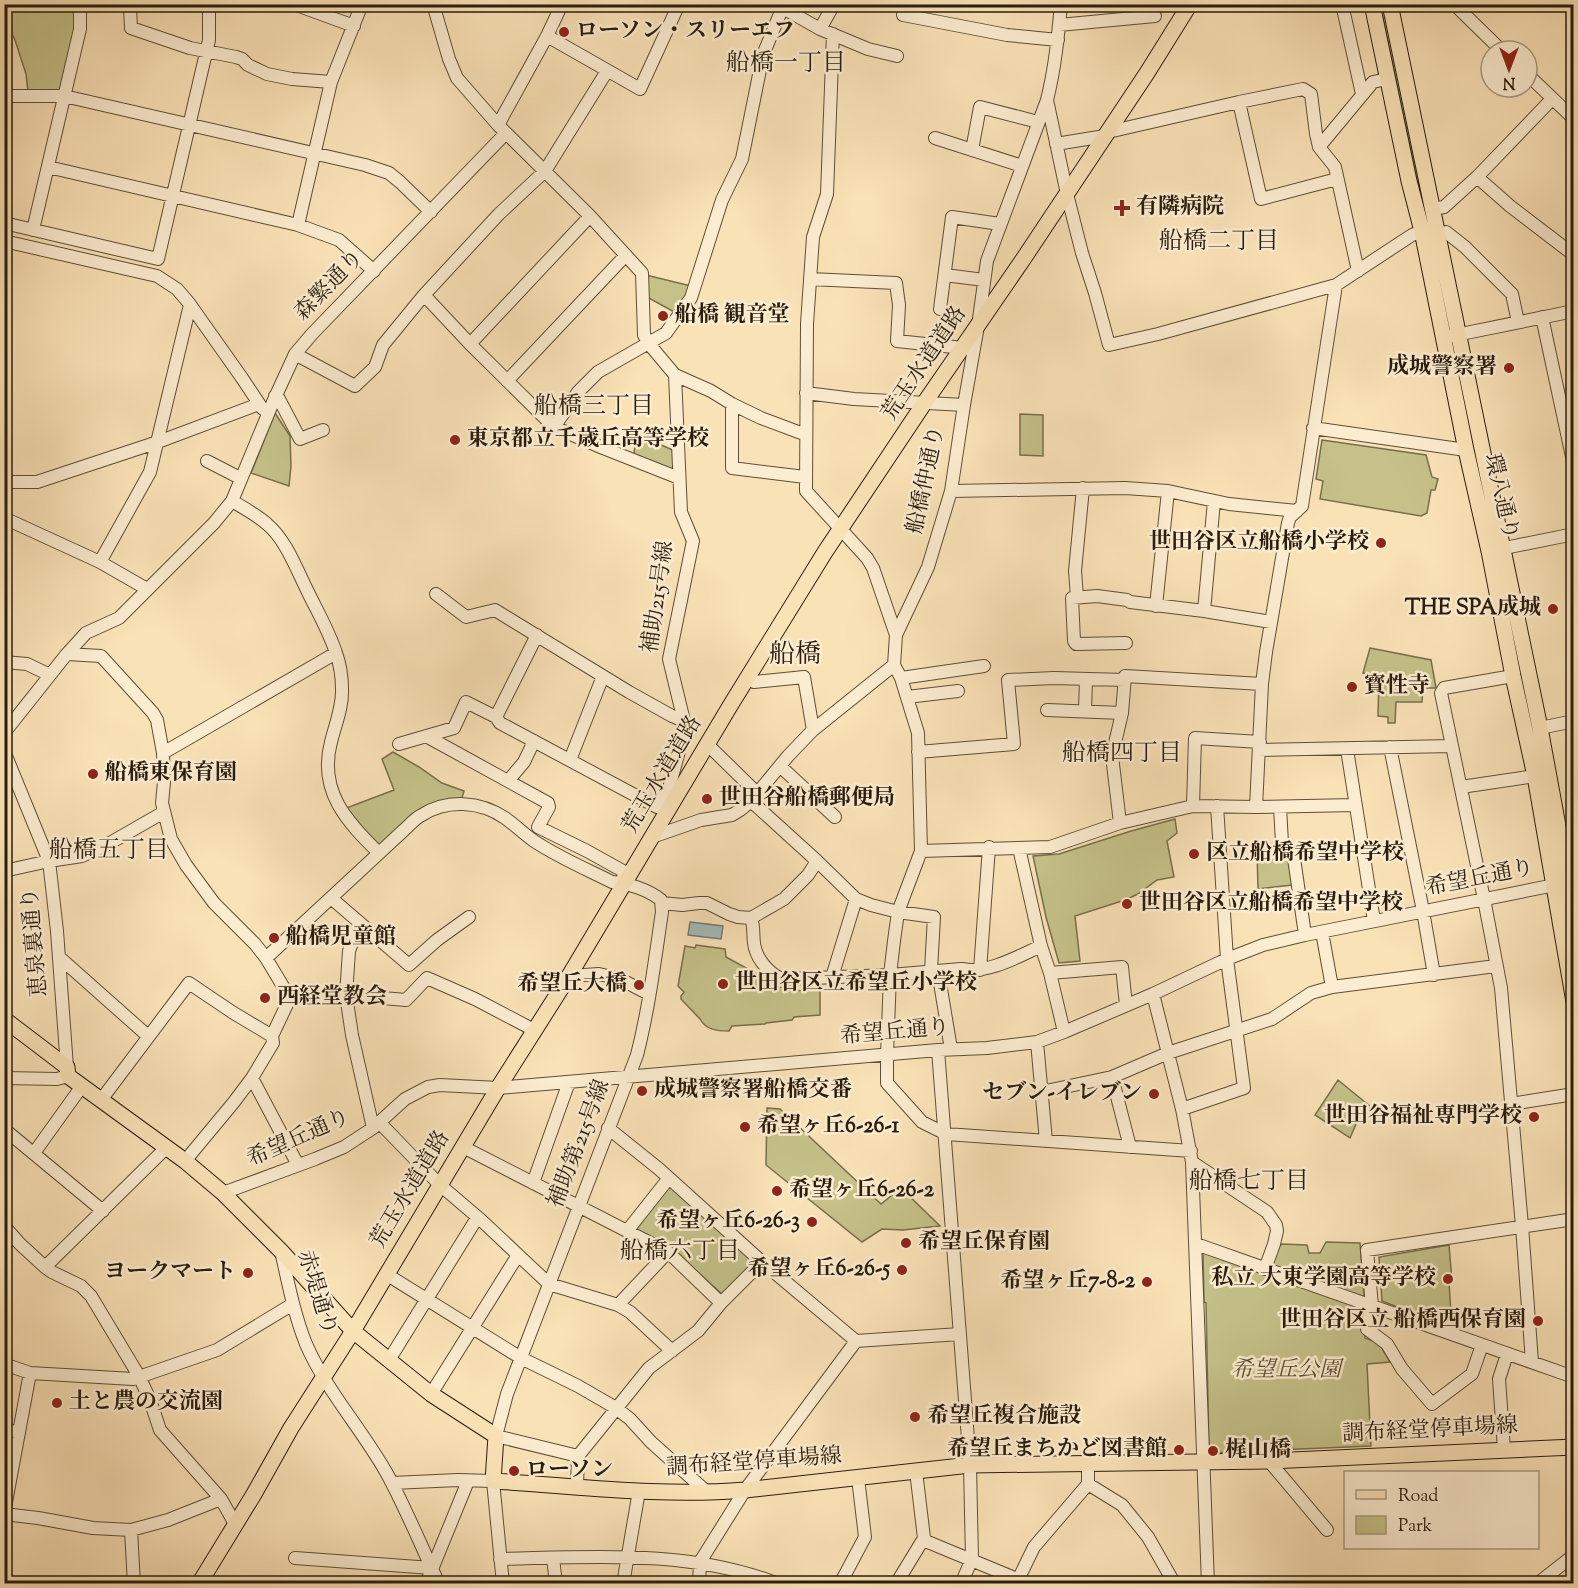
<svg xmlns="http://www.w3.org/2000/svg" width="1578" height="1588" viewBox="0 0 1578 1588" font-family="'Sorts Mill Goudy','Noto Serif JP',serif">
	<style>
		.green { fill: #c5c189; stroke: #776f4c; stroke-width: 1.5 }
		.water { fill: #a3bbb9; stroke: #727c75; stroke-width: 1.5 }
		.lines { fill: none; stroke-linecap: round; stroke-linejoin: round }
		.minor-casing { stroke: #5d4e38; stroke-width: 14 }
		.major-casing { stroke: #291d0e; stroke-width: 17 }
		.minor { stroke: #fcecd0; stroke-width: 12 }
		.major { stroke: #fae2b7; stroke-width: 15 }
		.poi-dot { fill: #8f2418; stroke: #fcecd0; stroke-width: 2 }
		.labels { text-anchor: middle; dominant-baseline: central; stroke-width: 5; stroke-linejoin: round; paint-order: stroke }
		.poi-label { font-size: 22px; font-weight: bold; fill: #291d0e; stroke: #fcecd0; text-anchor: start }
		.street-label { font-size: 22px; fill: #291d0e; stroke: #fcecd0 }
		.park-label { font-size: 22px; font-style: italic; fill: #584e33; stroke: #fcecd0 }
		.neighbourhood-label { font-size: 24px; fill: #291d0e; stroke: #fcecd0 }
		.quarter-label { font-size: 26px; fill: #291d0e; stroke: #fcecd0 }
	</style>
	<rect width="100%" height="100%" fill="#fae2b7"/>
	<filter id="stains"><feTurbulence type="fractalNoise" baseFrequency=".00333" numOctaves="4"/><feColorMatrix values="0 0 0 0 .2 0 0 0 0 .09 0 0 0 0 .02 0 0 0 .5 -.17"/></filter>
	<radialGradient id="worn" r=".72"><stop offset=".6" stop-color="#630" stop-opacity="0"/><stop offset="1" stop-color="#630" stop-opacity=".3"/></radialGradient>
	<path class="green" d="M 4,5 L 77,5 L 76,33 L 62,93 L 28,91 L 26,74 L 15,40 L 5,21 Z
		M 1380,5 L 1384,5 L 1423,195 L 1420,196 Z
		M 646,275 L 691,286 L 676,313 L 647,297 Z
		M 275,413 L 290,436 L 291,466 L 289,486 L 251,473 Z
		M 1020,414 L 1043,415 L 1043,456 L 1020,455 Z
		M 637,434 L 677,452 L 678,476 L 633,459 Z
		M 1322,440 L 1426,455 L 1432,477 L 1438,479 L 1435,490 L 1431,490 L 1427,513 L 1421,516 L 1320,499 L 1323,481 L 1316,479 Z
		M 1370,648 L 1431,660 L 1436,688 L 1423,688 L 1422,702 L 1396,702 L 1395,723 L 1388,723 L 1388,717 L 1378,716 L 1379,675 L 1363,673 Z
		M 393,752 L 419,767 L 442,783 L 464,791 L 461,801 L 443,804 L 380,851 L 341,810 L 394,790 L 382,759 Z
		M 1175,819 L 1177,833 L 1167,841 L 1174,877 L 1157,880 L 1138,894 L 1125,900 L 1075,916 L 1080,961 L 1059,963 L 1046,917 L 1033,856 L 1059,854 L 1131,831 Z
		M 1279,844 L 1290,858 L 1292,885 L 1258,889 L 1257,853 L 1263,845 Z
		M 696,945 L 725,949 L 726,957 L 788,991 L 820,990 L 820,1015 L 794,1017 L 792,1020 L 766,1023 L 765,1024 L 732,1026 L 729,1031 C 717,1031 706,1030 700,1019 L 681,999 L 681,996 L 684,992 L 678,986 L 685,946 L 695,948 Z
		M 1338,1080 L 1371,1107 L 1357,1122 L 1350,1138 L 1315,1115 Z
		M 767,1108 L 780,1109 L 881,1204 L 901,1188 L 940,1226 L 903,1230 L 882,1229 L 862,1242 L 766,1165 Z
		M 670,1183 L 756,1260 L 723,1295 L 672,1249 L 636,1230 Z
		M 1326,1242 L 1360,1243 L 1364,1294 L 1362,1313 L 1364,1313 L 1365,1338 L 1379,1343 L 1390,1362 L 1367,1364 L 1371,1446 L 1209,1453 L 1206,1303 L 1204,1302 L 1203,1252 L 1264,1273 L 1281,1244 L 1307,1245 L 1309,1253 L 1320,1253 Z
		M 1449,1245 L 1452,1282 L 1449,1282 L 1451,1315 L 1445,1322 L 1438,1323 L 1382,1301 L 1379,1257 Z"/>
	<path class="water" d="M 690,922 L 723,926 L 721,939 L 688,935 Z"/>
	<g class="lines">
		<g class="minor-casing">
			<path id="minor" d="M 128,4 L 130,7 L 131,28 L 190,48 L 236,57 L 242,59 L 248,65 L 267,74 L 292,79 L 331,82
				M 294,4 L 354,26
				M 433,4 L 449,59 L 457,78 L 498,125 L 590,216 L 642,273 L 644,335 L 649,344 L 675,375 L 711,391 L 732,404 L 761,418 L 801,433 L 805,433
				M 776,4 L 820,29 L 868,49 L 897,56
				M 1342,4 L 1362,94
				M 1454,4 L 1502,51
				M 903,15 L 1007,35 L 1058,40
				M 1059,25 L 1155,16
				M 820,29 L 834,4
				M 833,34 L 827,194 L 813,237 L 807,324 L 806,491 L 867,558 L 873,568 L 896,635
				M 547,36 L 640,89 L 679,4
				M 1527,74 L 1574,119
				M 4,96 L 64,96 L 365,165 L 389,173 L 400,182 L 431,212
				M 1047,100 L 1067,194 L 1082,253 L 1095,293 L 1109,345 L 1158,334 L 1336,285 L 1412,235 L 1422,231
				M 1239,102 L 1261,199 L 1337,179
				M 498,125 L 547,36 L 562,4
				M 1108,132 L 1239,102 L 1303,89 L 1311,94 L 1316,134 L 1319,147 L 1335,167 L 1358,271
				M 935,138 L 1022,166
				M 1056,144 L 1105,136
				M 1319,147 L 1373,82 L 1387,79
				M 972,150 L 980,107 C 1000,112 1019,117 1038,122
				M 48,167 L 298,225 L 339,240 L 374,271
				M 1477,177 L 1510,206 L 1574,255
				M 1432,209 L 1444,207 L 1477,177 L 1552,99
				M 4,223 L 158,259 L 209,40 L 209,4
				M 298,225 L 331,82 L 362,4
				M 33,230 L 80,29 L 80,4
				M 1437,234 L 1446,232 L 1465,247 L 1512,294 L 1518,322
				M 4,241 L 157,276 L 177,289 L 189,303 L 242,378 L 262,408 L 268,413
				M 945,275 L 984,280
				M 810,279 L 896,283 L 899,305 L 897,341 L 963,348
				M 424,295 L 470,344 L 554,427 L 603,448 L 679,478
				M 940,309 L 952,217 L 1000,224
				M 1542,317 L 1574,466
				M 1451,336 L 1574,311
				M 470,344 L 590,216
				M 295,354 L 355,386 L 375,367 L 383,345 L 424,295 L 499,214 L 545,171 L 607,71
				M 507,381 L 626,255
				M 806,393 L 854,399 L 964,405
				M 275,396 L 279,399 L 300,439 L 323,430
				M 732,404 L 732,468 L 805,477
				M 554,427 L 578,392 L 598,372 L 666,333 L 691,298 L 722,200 L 742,159 L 763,55 L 784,4
				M 1313,428 L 1466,450
				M 207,461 L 240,478
				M 4,482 L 37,482 L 158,442 L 259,404
				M 951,491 L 1125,488 L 1168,491 L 1229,504 L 1297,511
				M 232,501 C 244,508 257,515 267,524 C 286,540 296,568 307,590 C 317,611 329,631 336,653 C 340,664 342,677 342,689 C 343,707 335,725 331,742 C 318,791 347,822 379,853
				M 4,518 L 100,562 L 147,589
				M 1495,550 L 1574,534
				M 100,562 L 150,472 L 190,305
				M 436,594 L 466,617 L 495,610 L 629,692 L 672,716 L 684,721
				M 1077,597 L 1075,571 L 1083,488
				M 1156,606 L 1168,491
				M 1204,611 L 1214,501
				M 1126,643 L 1076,644 L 1074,641 L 1072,598 L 1097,596 L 1127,600 L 1130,602 L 1204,611 L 1271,622
				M 67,654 L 101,656 L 153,713 L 157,720 L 163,753 L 164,782 L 162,803 L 171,839 L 186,865 L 214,903 L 255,944 L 266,958 L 290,998
				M 4,662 L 27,664 L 50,675
				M 894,665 L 901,678 L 918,733 L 921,851 L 898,912 L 894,941 L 890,975 L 887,1055 L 887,1083 L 922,1122 L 946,1134 L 1191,1151
				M 1513,676 L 1444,688 L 1441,693 L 1484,899 L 1501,988 L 1522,1226 L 1532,1362
				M 901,678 L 984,666
				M 747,679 L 754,682 L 804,677 L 813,730
				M 907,697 L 958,691
				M 1047,710 L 1122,713
				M 1085,711 L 1086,679
				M 496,717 L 537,635
				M 1540,728 L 1574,721
				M 4,733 L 66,655 L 86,633 L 119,618 L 214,523 L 232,501 L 273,402 L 295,354 L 312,334 L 506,133
				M 426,736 L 548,803 L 549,807 L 538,827 L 587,851 L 623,871 L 624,883
				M 399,744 L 454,728 L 466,702 L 496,717 L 500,723 L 657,807 L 669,788 L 675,791
				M 708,745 L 757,793
				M 1390,747 L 1423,911 L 1434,975
				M 1347,749 L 1374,921
				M 1259,750 L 1452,746
				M 4,751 L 49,861 L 57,931 L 67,1067
				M 918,752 L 1014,744 L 1008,680 L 1054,678 L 1125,680
				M 163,753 L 336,653
				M 570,760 L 603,676
				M 780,766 L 835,817
				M 508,781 L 524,762 L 534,741
				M 1461,787 L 1535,776
				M 669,788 L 684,733 L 684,721 L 669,659 L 693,541 L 681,512 L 675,375
				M 751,801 L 817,861 L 856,899 L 871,905 L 898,912 L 934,917 L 931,970
				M 1193,806 L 1195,738 L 1260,742
				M 1256,807 L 1262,684 L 1266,652 L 1288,523 L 1290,517 L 1302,506 L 1336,285
				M 1280,807 L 1282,843 L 1294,858 L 1305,935
				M 1120,823 L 1112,756 L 1122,713 L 1125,676 L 1262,684
				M 652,837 L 701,820 L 732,815 L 740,810 L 751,801 L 788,756 L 813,730 L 894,665 L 896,635 L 928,567 L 951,491 L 964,405 L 978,326 L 987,261 L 1047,100 C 1055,68 1058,37 1061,4
				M 1019,848 L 1041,946 L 1050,973 L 1064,1032
				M 921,851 L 1050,847 L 1120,823 L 1193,806 L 1256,807 L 1355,805
				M 4,871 L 49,861 L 82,856 L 110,843 L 164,812
				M 331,898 L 409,965 L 437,940 L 469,917
				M 662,903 L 682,905 L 699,903 L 707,903 L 729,914 L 738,917 L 751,918 C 755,928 752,938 755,948 C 758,961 773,978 785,979 L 890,975 L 961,969 C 988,974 1017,957 1041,946
				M 751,918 L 784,899 L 808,875 L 817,861
				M 359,924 L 349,951 L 346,995 L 352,1035 L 373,1128
				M 1322,932 L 1332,987
				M 59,957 L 148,1036
				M 266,958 L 404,830 C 410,825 415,818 422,815 C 447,799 480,801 505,818 C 515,825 524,834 534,841 C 558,857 586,869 612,882 C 628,883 649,890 661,900 L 662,912 C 655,959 649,1008 637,1055 L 507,1394 L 496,1436 L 578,1456
				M 980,970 L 989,847
				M 938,971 L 951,1049
				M 1050,973 L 1122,967 L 1126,1005
				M 569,976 L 599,974 L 620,979 L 649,994
				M 832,977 L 856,899
				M 1153,994 L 1182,1109 L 1192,1162 L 1208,1584
				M 290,998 L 346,995 L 406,1000 L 427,978 L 475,999 L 534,1030
				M 1037,1042 L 1046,1141
				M 938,1050 L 970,1465 L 972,1559 L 961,1584
				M 1112,1077 L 1130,1147
				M 4,1078 L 57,1079 L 68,1076
				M 252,1078 L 298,1165
				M 1041,1092 L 1112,1077 L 1168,1053 L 1272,1019 L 1311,993 L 1332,987 L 1496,966
				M 101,1100 L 189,983 L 232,1012 L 272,1036
				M 1511,1104 L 1574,1094
				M 1182,1109 L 1244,1088 L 1227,959 L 1217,806
				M 379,1122 L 440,1185 L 481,1220 L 549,1284 L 618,1305 L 630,1312 L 672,1351
				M 608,1128 L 659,1169 L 762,1262 L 856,1341 L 960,1334
				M 4,1129 L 103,1211
				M 463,1147 L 668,1252 L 721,1303
				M 34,1153 L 82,1086
				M 185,1161 L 234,1102 L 252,1078 L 273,1043 L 272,1036 L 290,998
				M 1192,1162 L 1267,1212 L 1276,1225 L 1277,1231 L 1274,1244 L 1265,1269
				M 533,1183 L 569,1082
				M 223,1193 L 315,1159 L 344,1147 L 373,1128 L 405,1099 L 428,1087 L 440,1085 L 498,1088 L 938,1050 L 987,1048 L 1037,1042 L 1064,1032 L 1153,994 L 1227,959 L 1263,945 L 1305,935 L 1560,884
				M 4,1226 L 20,1244 L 45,1267 L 52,1272 L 81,1286 L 91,1296 L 139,1376 L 150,1400 L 160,1430 L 221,1499 L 235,1524
				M 627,1231 L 669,1178
				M 1196,1244 L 1568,1375 L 1574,1374
				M 281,1251 C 288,1282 294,1314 306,1344 C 326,1390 361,1428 386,1472 C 406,1508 421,1546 439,1584
				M 45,1267 L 167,1147
				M 386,1274 L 521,1358 L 578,1386 L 616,1408 L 630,1419 L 651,1442 L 708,1493
				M 618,1305 L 668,1252
				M 1482,1345 L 1472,1374 L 1432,1404 L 1402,1369 L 1387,1344 L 1367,1329 L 1372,1306 L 1367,1250 L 1574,1219
				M 389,1360 L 477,1218
				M 4,1364 L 30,1373 L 133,1379 L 217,1350 L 293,1304
				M 431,1394 L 518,1255
				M 4,1429 L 19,1433
				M 1504,1450 L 1499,1379 L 1507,1354
				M 578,1456 L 649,1368 L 698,1331 L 721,1303 L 762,1262
				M 1269,1461 L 1327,1530
				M 1088,1463 L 1088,1484 L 1122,1505 L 1148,1537 L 1173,1581 L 1176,1584
				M 392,1483 L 458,1480 L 493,1481 L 503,1584
				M 577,1486 L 578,1456
				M 4,1513 L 30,1373
				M 4,1514 L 38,1518 L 93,1528 L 131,1530 L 168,1520 L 221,1499
				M 131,1530 L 134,1584
				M 923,1540 L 1017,1579
				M 295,1558 L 432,1568
				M 553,1558 L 556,1584
				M 500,1559 C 593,1557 690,1549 778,1584
				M 426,1584 L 468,1481
				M 623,1584 L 639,1491
				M 699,1584 L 700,1562 L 745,1490 L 856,1341
				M 840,1584 L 865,1537 L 858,1478
				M 896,1584 L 924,1538 L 916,1471
				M 1016,1584 L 1034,1547 L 1088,1484
				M 1537,1584 L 1574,1555"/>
		</g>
		<g class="major-casing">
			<path id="major" d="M 1372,4 L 1409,181 L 1422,231 L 1466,450 L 1489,551 L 1513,676 L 1535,776 L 1574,1002
				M 1390,4 L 1540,728 L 1574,913
				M 4,1019 L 67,1067 L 68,1076 L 185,1161 L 223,1193 L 281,1251 L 353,1331 L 431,1394 L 496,1436 L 493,1481 C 577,1486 661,1497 745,1490 L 970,1465 L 1269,1461 L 1574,1447
				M 199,1584 L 254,1494 L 291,1428 L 353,1331 L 498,1088 L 569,976 L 730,706 L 825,552 L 925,402 L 1024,258 L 1147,73 L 1190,4"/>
		</g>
		<use href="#minor" class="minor"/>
		<use href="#major" class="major"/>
	</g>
	<g class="poi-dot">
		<circle cx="564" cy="32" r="6"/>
		<path d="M1119 199h6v6h6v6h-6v6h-6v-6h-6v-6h6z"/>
		<circle cx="663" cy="316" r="6"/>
		<circle cx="1509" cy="368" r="6"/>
		<circle cx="455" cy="440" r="6"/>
		<circle cx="1381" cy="543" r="6"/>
		<circle cx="1553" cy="609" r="6"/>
		<circle cx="1352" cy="687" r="6"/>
		<circle cx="93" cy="774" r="6"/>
		<circle cx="707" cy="799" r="6"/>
		<circle cx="1194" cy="854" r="6"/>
		<circle cx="1127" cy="904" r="6"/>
		<circle cx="274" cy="938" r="6"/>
		<circle cx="723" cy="984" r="6"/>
		<circle cx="639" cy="985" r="6"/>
		<circle cx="265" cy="998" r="6"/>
		<circle cx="642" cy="1091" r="6"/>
		<circle cx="1154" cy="1094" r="6"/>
		<circle cx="1534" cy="1117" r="6"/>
		<circle cx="745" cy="1127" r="6"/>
		<circle cx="777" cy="1191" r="6"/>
		<circle cx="812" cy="1222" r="6"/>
		<circle cx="906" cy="1243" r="6"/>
		<circle cx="902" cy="1270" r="6"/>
		<circle cx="248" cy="1273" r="6"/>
		<circle cx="1448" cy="1279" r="6"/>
		<circle cx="1147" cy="1282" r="6"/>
		<circle cx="1538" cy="1321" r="6"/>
		<circle cx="57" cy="1403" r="6"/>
		<circle cx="915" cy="1417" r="6"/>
		<circle cx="1179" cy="1450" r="6"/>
		<circle cx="1213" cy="1451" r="6"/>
		<circle cx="514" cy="1471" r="6"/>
	</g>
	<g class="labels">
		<g class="poi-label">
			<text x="576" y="32">ローソン・スリーエフ</text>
			<text x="1136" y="208">有隣病院</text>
			<text x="675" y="316">船橋 観音堂</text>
			<text x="1497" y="368" text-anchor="end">成城警察署</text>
			<text x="467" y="440">東京都立千歳丘高等学校</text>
			<text x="1369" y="543" text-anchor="end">世田谷区立船橋小学校</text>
			<text x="1541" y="609" text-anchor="end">THE SPA成城</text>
			<text x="1364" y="687">寳性寺</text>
			<text x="105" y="774">船橋東保育園</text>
			<text x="719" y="799">世田谷船橋郵便局</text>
			<text x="1206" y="854">区立船橋希望中学校</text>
			<text x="1139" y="904">世田谷区立船橋希望中学校</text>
			<text x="286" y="938">船橋児童館</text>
			<text x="735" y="984">世田谷区立希望丘小学校</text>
			<text x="627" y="985" text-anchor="end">希望丘大橋</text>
			<text x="277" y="998">西経堂教会</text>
			<text x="654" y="1091">成城警察署船橋交番</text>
			<text x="1142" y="1094" text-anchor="end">セブン-イレブン</text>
			<text x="1522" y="1117" text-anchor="end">世田谷福祉専門学校</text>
			<text x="757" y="1127">希望ヶ丘6-26-1</text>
			<text x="789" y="1191">希望ヶ丘6-26-2</text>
			<text x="800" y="1222" text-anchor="end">希望ヶ丘6-26-3</text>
			<text x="918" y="1243">希望丘保育園</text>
			<text x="890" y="1270" text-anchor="end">希望ヶ丘6-26-5</text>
			<text x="236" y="1273" text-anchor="end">ヨークマート</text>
			<text x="1436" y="1279" text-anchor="end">私立 大東学園高等学校</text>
			<text x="1135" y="1282" text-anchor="end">希望ヶ丘7-8-2</text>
			<text x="1526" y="1321" text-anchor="end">世田谷区立 船橋西保育園</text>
			<text x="69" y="1403">土と農の交流園</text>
			<text x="927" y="1417">希望丘複合施設</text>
			<text x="1167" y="1450" text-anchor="end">希望丘まちかど図書館</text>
			<text x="1225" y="1451">梶山橋</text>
			<text x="526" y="1471">ローソン</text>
		</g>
		<g class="street-label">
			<text transform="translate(330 286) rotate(-46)">森繁通り</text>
			<text transform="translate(925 364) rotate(-56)">荒玉水道道路</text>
			<text transform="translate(927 480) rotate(-78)">船橋仲通り</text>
			<text transform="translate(1500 497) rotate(77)">環八通り</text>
			<text transform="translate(659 597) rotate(-82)">補助215号線</text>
			<text transform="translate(663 775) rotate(-59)">荒玉水道道路</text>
			<text transform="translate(1480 879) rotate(-11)">希望丘通り</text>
			<text transform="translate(36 942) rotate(-95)">恵泉裏通り</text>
			<text transform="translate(895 1033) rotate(-5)">希望丘通り</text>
			<text transform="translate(299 1139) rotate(-24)">希望丘通り</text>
			<text transform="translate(580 1144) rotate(-69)">補助第215号線</text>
			<text transform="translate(411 1190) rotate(-59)">荒玉水道道路</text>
			<text transform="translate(316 1293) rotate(73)">赤堤通り</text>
			<text transform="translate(1430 1431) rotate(-3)">調布経堂停車場線</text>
			<text transform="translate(754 1463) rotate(-4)">調布経堂停車場線</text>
		</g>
		<g class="park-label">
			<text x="1286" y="1371">希望丘公園</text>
		</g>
		<g class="neighbourhood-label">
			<text x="786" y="64">船橋一丁目</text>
			<text x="1219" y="242">船橋二丁目</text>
			<text x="594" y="407">船橋三丁目</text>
			<text x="1122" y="754">船橋四丁目</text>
			<text x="109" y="851">船橋五丁目</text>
			<text x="1249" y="1182">船橋七丁目</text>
			<text x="680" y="1252">船橋六丁目</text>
		</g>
		<g class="quarter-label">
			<text x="795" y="655">船橋</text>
		</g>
	</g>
	<rect width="1578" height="1588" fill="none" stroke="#fae2b7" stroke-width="24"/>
	<rect x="6" y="6" width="1566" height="1576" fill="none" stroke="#291d0e" stroke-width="3"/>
	<rect x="12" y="12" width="1554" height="1564" fill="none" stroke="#291d0e" stroke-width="1.5"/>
	<rect x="1344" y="1471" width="195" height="78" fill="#fcecd0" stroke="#a89982" stroke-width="1.5"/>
	<rect x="1356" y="1490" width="30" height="9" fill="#fae2b7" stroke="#a89982" stroke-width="1.5"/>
	<text x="1398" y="1501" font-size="18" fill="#291d0e">Road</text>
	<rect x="1356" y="1516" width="30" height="18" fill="#c5c189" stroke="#a89982" stroke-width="1.5"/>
	<text x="1398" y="1531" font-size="18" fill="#291d0e">Park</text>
	<g transform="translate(1509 69) rotate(180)"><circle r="28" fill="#fcecd0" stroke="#a89982" stroke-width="1.5"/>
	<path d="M0-4.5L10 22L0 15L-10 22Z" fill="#8f2418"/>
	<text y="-9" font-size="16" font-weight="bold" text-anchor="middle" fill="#291d0e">N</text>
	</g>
	<rect width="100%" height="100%" filter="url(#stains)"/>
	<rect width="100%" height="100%" fill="url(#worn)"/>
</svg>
